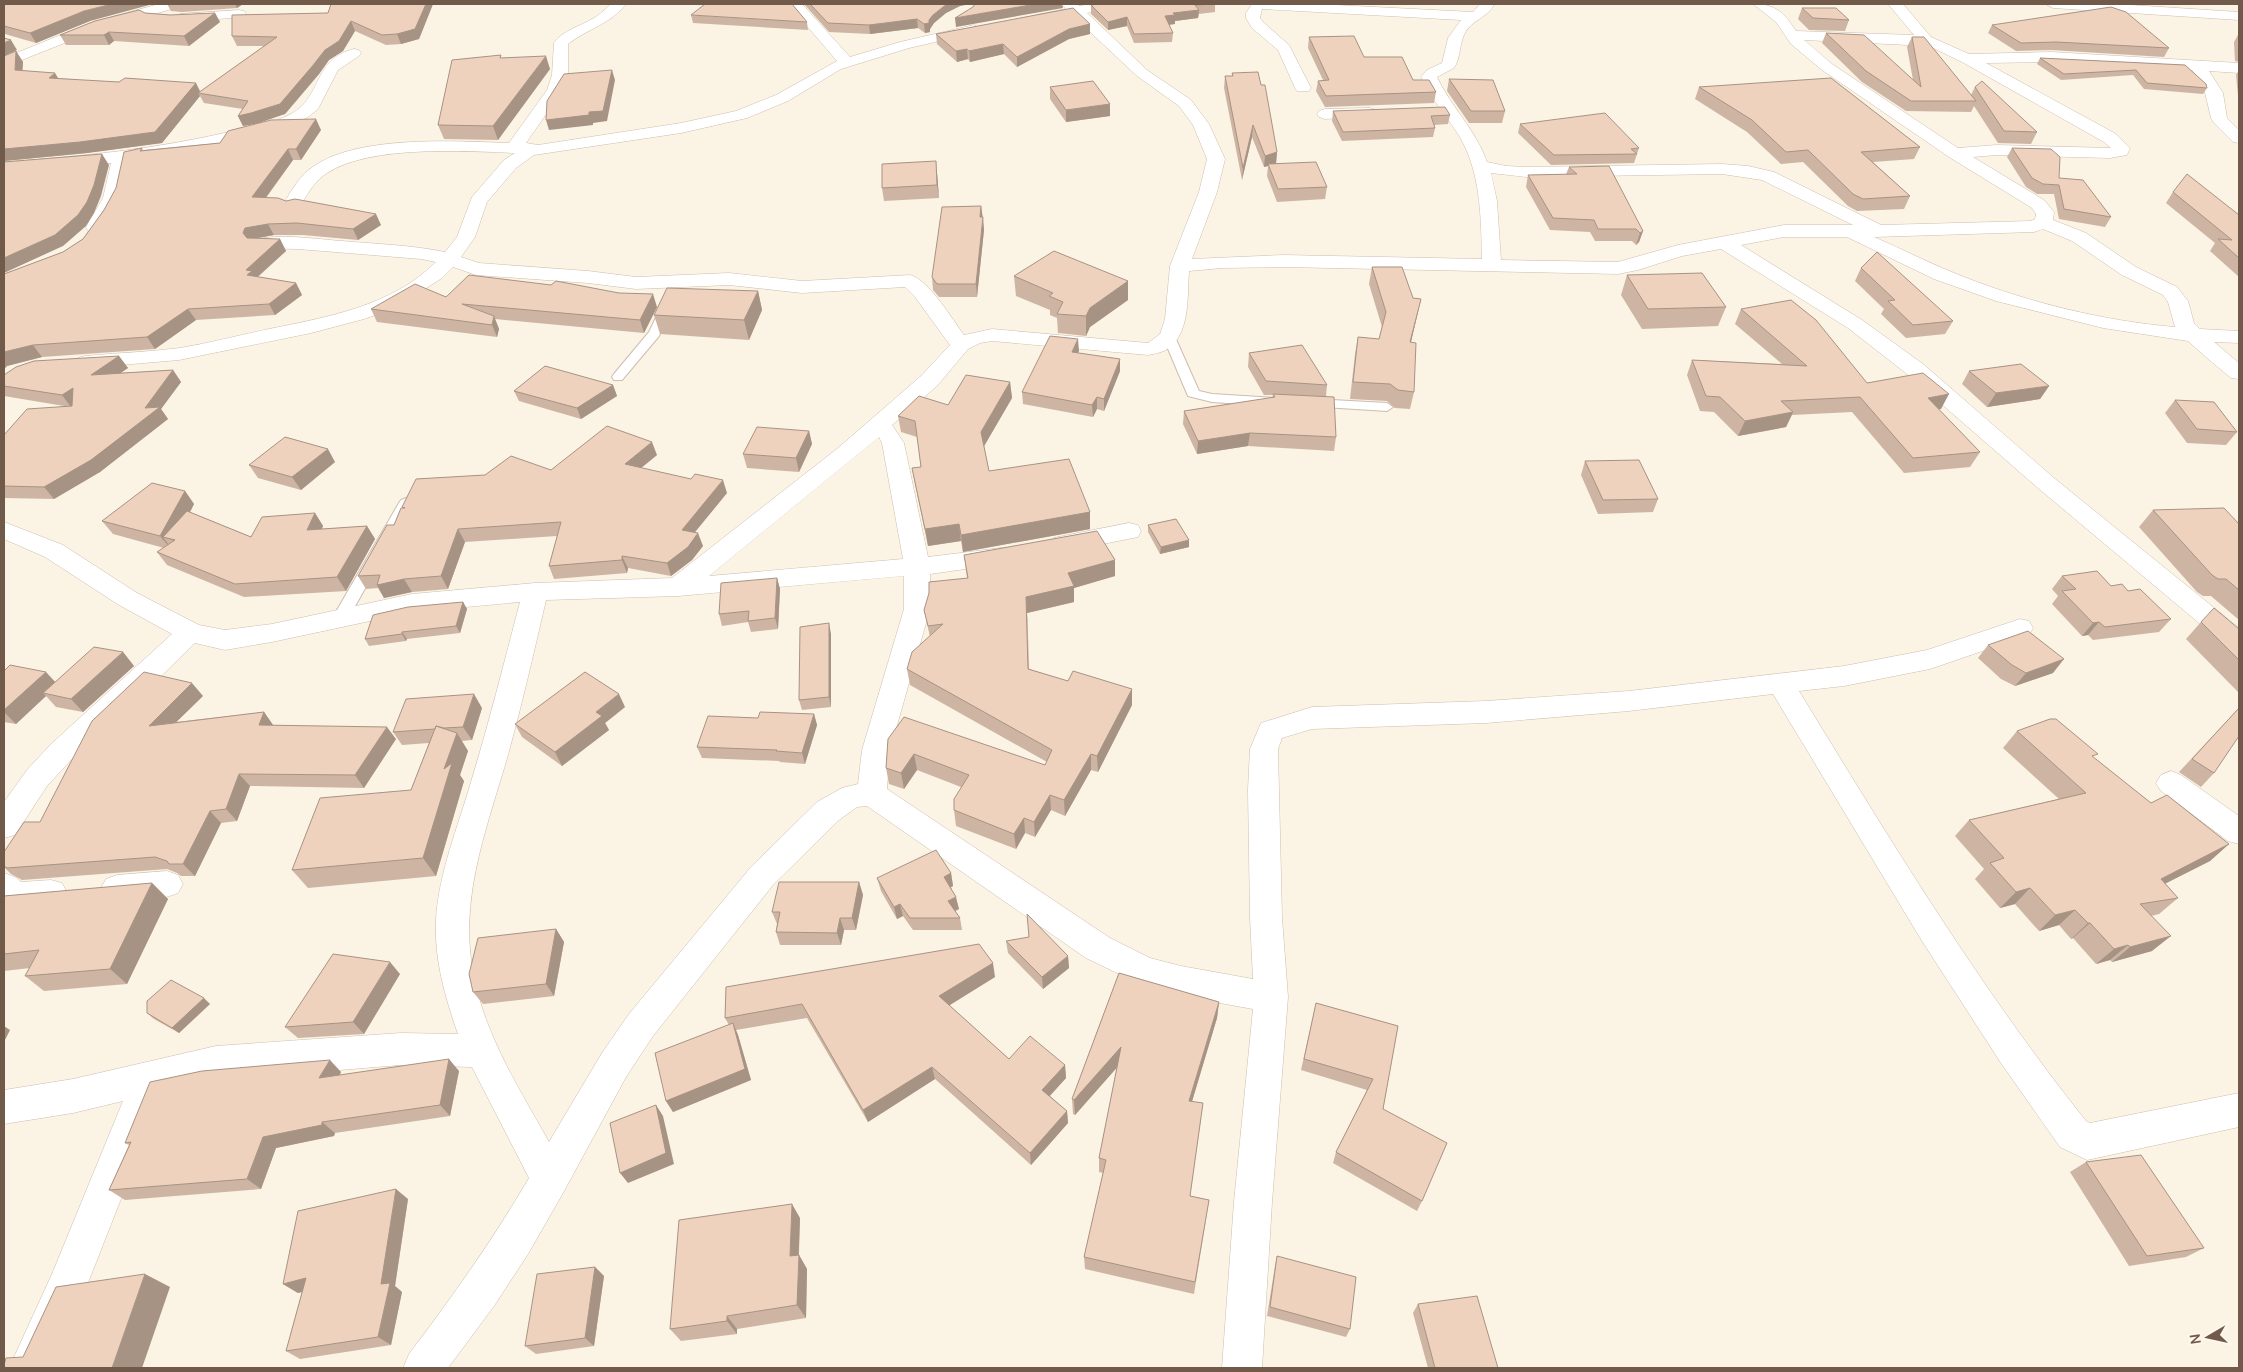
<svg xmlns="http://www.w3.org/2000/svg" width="2243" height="1372" viewBox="0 0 2243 1372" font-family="Manrope,sans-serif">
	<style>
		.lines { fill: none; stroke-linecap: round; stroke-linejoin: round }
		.service-casing { stroke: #cebdae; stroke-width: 2 }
		.minor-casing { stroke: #cebdae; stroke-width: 1 }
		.service { fill: #fff; fill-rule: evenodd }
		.minor { fill: #fff; fill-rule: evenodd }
		.wall { fill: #ceb5a3 }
		.shaded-wall { fill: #a79384 }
		.building { fill: #efd2bd; stroke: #a79384 }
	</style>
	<rect width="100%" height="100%" fill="#fbf3e4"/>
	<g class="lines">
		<g class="service-casing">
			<path id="service" d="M 667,303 L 673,307 L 659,336 L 622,380 L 614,380 L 612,377 L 614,374 L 649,332 L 661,307 Z
				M 1169,333 L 1175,337 L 1199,391 L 1212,394 L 1276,398 L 1282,402 L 1276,406 L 1212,402 L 1188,396 L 1163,337 Z
				M 1313,399 L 1387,403 L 1393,407 L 1387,411 L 1308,406 L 1307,403 L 1308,400 Z
				M 406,498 L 411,500 L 413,503 L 349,617 L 346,621 L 341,622 L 336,621 L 333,617 L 399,503 L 401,500 Z"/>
		</g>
		<g class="minor-casing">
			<path id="minor" d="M 159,4 L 181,4 L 179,7 L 100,29 L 4,67 L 4,58 L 90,23 Z
				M 611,4 L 626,4 C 611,24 587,29 568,44 L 568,75 L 563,90 L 526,143 L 538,145 L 681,123 L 736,111 L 776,95 L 837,61 L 788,4 L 802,4 L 850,57 L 900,42 L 974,25 L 981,29 L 979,32 L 909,48 L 841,69 L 788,101 L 747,118 L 681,133 L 534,155 L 516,168 L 487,202 L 475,237 L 461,257 L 479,263 L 588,271 L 636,277 L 729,273 L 802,281 L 910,275 C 929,280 952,319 964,335 L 992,329 L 1148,343 L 1160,334 L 1165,319 L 1170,266 L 1199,192 L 1207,159 L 1193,125 L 1179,106 L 1137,76 L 1073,16 L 1041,22 L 1034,18 L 1036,15 L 1066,9 L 1062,4 L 1077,4 L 1079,6 L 1091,4 L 1118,4 L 1116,7 L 1087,13 L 1147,70 L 1191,100 L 1209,124 L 1225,159 L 1217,192 L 1192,259 L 1283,255 L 1482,259 C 1481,219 1481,175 1461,139 C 1449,118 1431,100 1421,77 L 1427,70 L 1442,63 L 1448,38 L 1461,20 L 1262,9 L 1260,18 L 1263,22 L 1289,45 L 1311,88 L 1309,91 L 1297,91 L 1295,88 L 1278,50 L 1252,28 L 1246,18 L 1246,13 L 1252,4 L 1316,4 L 1473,12 L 1480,4 L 1494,4 C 1489,17 1474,19 1466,31 C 1459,42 1461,58 1454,68 L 1437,77 C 1451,107 1476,130 1487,162 L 1506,166 L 1527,167 L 1722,164 L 1748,166 L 1774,172 L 1881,225 L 2031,221 L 2035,219 L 2036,214 L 2032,208 L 1949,157 L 1822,70 L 1791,44 L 1776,22 L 1753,4 C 1776,4 1784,13 1796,31 L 1914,35 L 1888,4 L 1903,4 L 1931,37 L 1969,54 L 2051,52 L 2239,63 L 2239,73 L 2209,71 L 2223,93 L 2227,118 L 2239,130 L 2239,143 L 2233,142 L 2214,123 L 2211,118 L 2203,84 L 2192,70 L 2051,62 L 1986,63 L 2116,134 L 2130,148 L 2127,155 L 2110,158 L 1997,155 L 1973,157 L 2044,200 L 2054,212 L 2053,220 L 2086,233 L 2136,267 L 2177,287 L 2188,301 L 2194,323 L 2200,329 L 2239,331 L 2239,343 L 2214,342 L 2239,363 L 2239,379 L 2231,378 L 2207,358 L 2188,341 L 2103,328 L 1996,301 L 1934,279 L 1847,237 L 1784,237 L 1741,245 L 1862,320 L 1923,364 L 2054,478 L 2239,628 L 2239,652 L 2230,649 L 2038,488 L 1907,374 L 1848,328 L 1721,249 L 1682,256 L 1638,270 L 1618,274 L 1283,267 L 1222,268 L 1189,271 C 1187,297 1191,337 1164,351 C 1159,353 1153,354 1148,355 L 992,341 L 980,343 L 968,349 L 937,386 L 892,425 L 904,443 L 928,557 L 1001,548 L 1010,550 L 1013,556 L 1010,562 L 1001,564 L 930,574 L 930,609 L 890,750 L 887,789 L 1110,938 L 1150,958 L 1181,966 L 1253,979 L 1250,918 L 1248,790 L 1250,749 L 1261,723 L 1312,707 L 1486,701 L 1629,691 L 1844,666 L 1927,650 L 2020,619 L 2029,621 L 2033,628 L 2029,635 L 1930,669 L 1844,686 L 1799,691 C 1889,838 1979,987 2086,1121 L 2090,1123 L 2239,1093 L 2239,1127 L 2087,1160 L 2060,1147 L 2001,1063 L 1922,941 L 1773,694 L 1629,711 L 1486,723 L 1312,729 L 1282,738 L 1278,749 L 1282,918 L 1288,997 L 1272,1202 L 1262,1368 L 1222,1368 L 1234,1202 L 1253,1009 L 1181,996 L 1144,986 L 1086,958 L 867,806 L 857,807 L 839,820 L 773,885 L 653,1036 L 626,1077 L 563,1193 L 528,1254 L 494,1306 L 448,1368 L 403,1368 L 409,1354 C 453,1296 492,1241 529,1178 L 472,1067 L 401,1065 L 216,1080 L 163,1092 L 86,1288 L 50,1368 L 9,1368 L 52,1274 L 123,1101 L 73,1113 L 4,1124 L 4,1090 L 73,1079 L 216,1046 L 401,1033 L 458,1034 C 445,997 434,959 436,919 C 439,872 458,827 471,782 C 489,723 504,663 520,602 L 412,612 L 272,642 L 225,650 L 195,643 L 111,725 L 71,760 L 47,786 L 15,835 L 4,838 L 4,802 L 27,770 L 51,744 L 172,634 L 119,605 L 45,557 L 4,539 L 4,522 L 63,545 L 137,593 L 199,625 L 225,630 L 272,624 L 412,594 L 535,583 L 672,578 L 838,448 L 921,376 L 950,345 L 915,297 L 905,287 L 802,293 L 729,285 L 636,289 L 588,283 L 476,275 L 453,267 L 442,278 L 395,308 L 364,319 L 311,333 L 179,360 L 85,368 L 78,366 L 74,362 L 78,358 L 85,356 C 116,353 149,352 180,348 C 210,343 240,335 269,329 C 328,317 392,306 436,262 L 421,259 L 298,249 L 253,248 L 251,244 L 253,240 C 281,233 313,239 342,241 C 376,244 411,245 445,252 L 457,237 L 472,197 L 504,160 L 515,153 C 464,151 370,145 327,173 C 313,182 307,196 298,209 L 292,210 L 286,209 L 283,205 C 291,191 300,175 314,166 C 359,135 456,141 509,143 L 547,90 L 552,75 L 554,43 C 563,30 579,27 592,19 C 599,16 605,9 611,4 ZM 1804,40 L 1929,46 L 1962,62 L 2104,142 L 2111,148 L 1997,145 L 1958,148 L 1832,64 ZM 1491,173 L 1527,177 L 1722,174 L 1762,180 L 1853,225 L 1784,225 L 1678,245 L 1618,262 L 1501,260 L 1497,201 ZM 2043,229 L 2072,241 L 2122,275 L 2163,295 L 2168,302 L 2175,327 C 2104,321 2031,303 1964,277 C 1933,265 1904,250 1874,237 L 2034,232 ZM 879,437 L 882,443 L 903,559 L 709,576 ZM 904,576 L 904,609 L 862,750 L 858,784 L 842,788 L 817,802 L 751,867 L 629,1014 L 602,1053 L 549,1142 C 517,1085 479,1026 471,959 C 462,889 489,821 508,755 C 522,704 534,652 546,600 L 678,596 Z
				M 2046,4 L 2115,4 L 2239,12 L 2239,20 L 2053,8 Z
				M 239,10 L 244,11 L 246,14 L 244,17 L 180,22 L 173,18 L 180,14 Z
				M 354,49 L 359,50 L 361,53 L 359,56 L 338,70 L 318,109 L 308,117 L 294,124 L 215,145 L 129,161 L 121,198 L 102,231 L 95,233 L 88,231 L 86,227 L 103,198 L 111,163 L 4,172 L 4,162 C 80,157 155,149 229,132 C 250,127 272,124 291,114 C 323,97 312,59 354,49 Z
				M 1370,108 L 1376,110 L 1378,113 L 1376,116 L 1325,119 L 1319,117 L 1317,114 L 1319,111 L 1325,109 Z
				M 1129,523 L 1138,525 L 1141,531 L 1138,537 L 1063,552 L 1054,550 L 1051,544 L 1054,538 L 1063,536 Z
				M 2171,771 L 2181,775 L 2239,816 L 2239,844 L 2228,841 L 2161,791 L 2156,783 L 2161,775 Z
				M 167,871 L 178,875 L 183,884 L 178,893 C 158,901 126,905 106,897 L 101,888 L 106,879 L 117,875 Z
				M 4,873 L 15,877 L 21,882 L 51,880 L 62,883 L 67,893 L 62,903 C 44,909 22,912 4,906 Z"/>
		</g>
		<use href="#service" class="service"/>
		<use href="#minor" class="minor"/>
	</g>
	<path class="wall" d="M 4,4 L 90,21 L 36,43 L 5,34 L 4,35 Z
		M 167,4 L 243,4 L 237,8 L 182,12 L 171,11 Z
		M 331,4 L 433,4 L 419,39 L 401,44 L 386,45 L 355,31 L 343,51 L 329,60 L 319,74 L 285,114 L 243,126 L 238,116 L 243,109 L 204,103 L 200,96 L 162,143 L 87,153 L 4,161 L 4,56 L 16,51 L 23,62 L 22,70 L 58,78 L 200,92 L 264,46 L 237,46 L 232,36 L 328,13 Z
		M 804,4 L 970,4 L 960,6 L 946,13 L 934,23 L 930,29 L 930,32 L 925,33 L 918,28 L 870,34 L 829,32 Z
		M 1215,4 L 1215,12 L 1199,14 L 1198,18 L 1175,21 L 1175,24 L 1169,25 L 1173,33 L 1172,42 L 1134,43 L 1127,26 L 1108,30 L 1091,14 L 1091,5 Z
		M 1802,8 L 1849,20 L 1845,31 L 1809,30 L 1798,19 Z
		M 145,13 L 170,15 L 215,13 L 220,22 L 189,46 L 114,41 L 109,45 L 66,45 L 60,35 Z
		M 691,15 L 807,22 L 808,30 L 693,23 Z
		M 1090,24 L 1090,34 L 1069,39 L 1017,67 L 1004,54 L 970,62 L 968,59 L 957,62 L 937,44 L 936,34 Z
		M 1992,25 L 2169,48 L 2164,57 L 2051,50 L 2016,51 L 1988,33 Z
		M 1826,33 L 1913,80 L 1907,47 L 1912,37 L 1971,95 L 1975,87 L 2037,132 L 2031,144 L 1998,143 L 1974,106 L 1971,112 L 1906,111 L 1862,82 L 1822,43 Z
		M 2239,33 L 2239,62 L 2235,61 L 2234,42 Z
		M 1309,37 L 1364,57 L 1413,80 L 1436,92 L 1434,103 L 1325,107 L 1316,91 L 1318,81 L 1323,80 L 1308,48 Z
		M 2040,58 L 2185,65 L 2207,88 L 2203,94 L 2144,89 L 2133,75 L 2061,80 L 2037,64 Z
		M 550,69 L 498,140 L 444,139 L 438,125 Z
		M 2239,70 L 2239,95 L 2238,95 L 2236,75 Z
		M 1232,73 L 1277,152 L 1276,164 L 1327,187 L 1325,199 L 1277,202 L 1267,176 L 1268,166 L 1264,167 L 1252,137 L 1242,180 L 1224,88 L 1225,76 L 1232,76 Z
		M 1449,79 L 1505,111 L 1502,123 L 1469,123 L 1447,91 Z
		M 1050,87 L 1110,116 L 1066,122 L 1050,99 Z
		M 1699,87 L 1920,147 L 1914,159 L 1873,162 L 1910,196 L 1904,209 L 1857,211 L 1848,206 L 1803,162 L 1781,164 L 1747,132 L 1695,99 Z
		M 1333,111 L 1450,115 L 1448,124 L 1434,125 L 1435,128 L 1433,137 L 1342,141 L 1332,121 Z
		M 1520,124 L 1639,148 L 1634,163 L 1551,165 L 1518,133 Z
		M 321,130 L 301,160 L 293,160 L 266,198 L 286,201 L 381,225 L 358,240 L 303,235 L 274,235 L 254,239 L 280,239 L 286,251 L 258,277 L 296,283 L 302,295 L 275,315 L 196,320 L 155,349 L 42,357 L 7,366 L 4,369 L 4,274 L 63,252 L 83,239 L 104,210 L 142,148 L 143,150 L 220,143 Z
		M 2012,148 L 2059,178 L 2111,217 L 2105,227 L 2059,219 L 2054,194 L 2037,194 L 2026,187 L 2007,157 Z
		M 1569,167 L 1643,231 L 1639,242 L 1636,245 L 1632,241 L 1595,241 L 1590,232 L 1550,230 L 1526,187 L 1528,175 L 1566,174 Z
		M 937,173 L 939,198 L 884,201 L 882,188 Z
		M 2173,192 L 2239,215 L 2239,277 L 2210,251 L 2215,243 L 2166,203 Z
		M 981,206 L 984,230 L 977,297 L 939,297 L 933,290 L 932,277 Z
		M 1372,267 L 1413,298 L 1421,299 L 1411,342 L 1414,392 L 1410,409 L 1395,408 L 1387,401 L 1350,399 L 1355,354 L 1358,337 L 1379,339 L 1382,327 L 1369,284 Z
		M 1861,268 L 1953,321 L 1945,334 L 1906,338 L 1881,314 L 1884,309 L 1855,281 Z
		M 1627,275 L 1726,307 L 1718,326 L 1642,329 L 1621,295 Z
		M 1014,276 L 1128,300 L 1090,327 L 1086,336 L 1058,333 L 1057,318 L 1050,315 L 1050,310 L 1016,296 Z
		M 758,291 L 762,310 L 749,340 L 660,334 L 654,315 Z
		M 446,297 L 657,307 L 644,333 L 495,319 L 499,329 L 497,337 L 377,322 L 371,309 Z
		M 1741,309 L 1867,383 L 1941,409 L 1938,409 L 1980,452 L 1970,467 L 1904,473 L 1852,412 L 1792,415 L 1786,427 L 1738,436 L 1714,412 L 1700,411 L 1687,375 L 1692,360 L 1782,364 L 1735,324 Z
		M 1079,351 L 1078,353 L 1120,371 L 1104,411 L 1097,409 L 1093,417 L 1023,404 L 1022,392 Z
		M 1249,353 L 1327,385 L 1326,396 L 1336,437 L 1334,451 L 1248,446 L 1197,454 L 1183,424 L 1184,411 L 1272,398 L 1273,395 L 1264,395 L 1248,367 Z
		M 119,356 L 128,368 L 120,373 L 173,370 L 181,382 L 161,409 L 168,419 L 100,472 L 54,499 L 4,498 L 4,435 L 64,406 L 4,396 L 4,375 Z
		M 1969,371 L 2049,386 L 2040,399 L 1987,407 L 1962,384 Z
		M 1010,382 L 1012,398 L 984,446 L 989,471 L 1090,512 L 1090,529 L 963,552 L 961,541 L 928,546 L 915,484 L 912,468 L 921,467 L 917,437 L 901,432 L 898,416 L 948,405 Z
		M 613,385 L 617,396 L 581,419 L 519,401 L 514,391 Z
		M 2175,400 L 2237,432 L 2226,445 L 2187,443 L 2165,413 Z
		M 809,431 L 812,444 L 799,472 L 747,468 L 743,454 Z
		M 657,455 L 641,468 L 727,493 L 695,532 L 703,546 L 692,560 L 671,576 L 628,568 L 627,573 L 554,579 L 549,566 L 557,536 L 465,542 L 448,589 L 412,592 L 384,598 L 378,588 L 366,589 L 358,576 L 394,525 L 402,508 L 402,507 L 485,475 L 551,470 Z
		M 1585,461 L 1658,499 L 1653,512 L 1598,514 L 1581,475 Z
		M 335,462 L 301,490 L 258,478 L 249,465 Z
		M 185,491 L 194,504 L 190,512 L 251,537 L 315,513 L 323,526 L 322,529 L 367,526 L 375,539 L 346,591 L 244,597 L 167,565 L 157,552 L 164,548 L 113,534 L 102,521 Z
		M 2153,510 L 2239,524 L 2239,620 L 2211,596 L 2203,596 L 2197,592 L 2139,527 Z
		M 1148,525 L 1189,547 L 1160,554 L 1148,532 Z
		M 964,555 L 1115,560 L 1115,576 L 1074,588 L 1074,602 L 1027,613 L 1029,669 L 1068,681 L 1132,689 L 1132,705 L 1098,772 L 1091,770 L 1065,816 L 1051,810 L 1035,837 L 1025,833 L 1016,849 L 956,826 L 954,810 L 961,787 L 917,770 L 904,789 L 889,784 L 886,768 L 888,739 L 1045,765 L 1047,762 L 910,685 L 907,669 L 930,637 L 924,610 L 967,578 Z
		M 2062,576 L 2111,586 L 2128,591 L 2171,619 L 2159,632 L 2093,640 L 2088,635 L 2082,636 L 2052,604 L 2058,596 L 2052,589 Z
		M 777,578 L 780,589 L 778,629 L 751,632 L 748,622 L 722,626 L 719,614 Z
		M 463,602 L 467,609 L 460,633 L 407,639 L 406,641 L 369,646 L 365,639 Z
		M 2201,622 L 2239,629 L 2239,693 L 2186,639 Z
		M 831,634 L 831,707 L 802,710 L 799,700 Z
		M 1988,645 L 2053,673 L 2015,686 L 2001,679 L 1978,658 Z
		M 123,652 L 134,666 L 83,712 L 56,707 L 46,696 L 16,724 L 4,722 L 4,671 L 55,682 Z
		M 203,696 L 176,722 L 264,712 L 273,725 L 396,739 L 364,788 L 250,786 L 237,821 L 221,823 L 195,876 L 181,876 L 177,873 L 167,869 L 22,880 L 11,874 L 4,867 L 4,852 L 40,822 Z
		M 625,707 L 605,723 L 609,730 L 562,766 L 522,737 L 515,724 Z
		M 482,708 L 472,740 L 462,741 L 468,751 L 460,775 L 464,781 L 436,876 L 308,888 L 292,870 L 411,790 L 429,743 L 402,745 L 393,732 Z
		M 2239,708 L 2214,773 L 2201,787 L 2179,772 Z
		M 814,714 L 817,725 L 805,764 L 780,762 L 779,761 L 702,758 L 697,747 L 758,718 Z
		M 2017,731 L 2094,758 L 2151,803 L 2229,844 L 2210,861 L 2165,883 L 2178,898 L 2159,914 L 2151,916 L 2152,951 L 2112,962 L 2110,960 L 2096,964 L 2073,938 L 2071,939 L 2059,925 L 2039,931 L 2015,904 L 2000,908 L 1975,879 L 1984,869 L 1955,836 L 1969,820 L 2059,799 L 2003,748 Z
		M 951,873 L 953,886 L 951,887 L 959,909 L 955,911 L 960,918 L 962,930 L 913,930 L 903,916 L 897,919 L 881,891 L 877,878 Z
		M 859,882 L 863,895 L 856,930 L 844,930 L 841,945 L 780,945 L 776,932 L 777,924 L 772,912 Z
		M 152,883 L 168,899 L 127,984 L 44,991 L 25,976 L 30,968 L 4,971 L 4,896 Z
		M 556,929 L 564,942 L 554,996 L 483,1004 L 473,992 Z
		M 1006,941 L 1068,956 L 1069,968 L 1043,989 L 1008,953 Z
		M 1119,973 L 1219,1002 L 1217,1018 L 1192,1101 L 1201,1118 L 1190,1196 L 1209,1200 L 1194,1294 L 1085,1269 L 1084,1257 L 1103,1173 L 1099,1172 L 1099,1158 L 1117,1067 L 1075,1115 L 1073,1114 L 1072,1099 Z
		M 400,974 L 364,1034 L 298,1038 L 285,1027 Z
		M 995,977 L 949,1005 L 1009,1059 L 1065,1065 L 1066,1078 L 1050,1096 L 1067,1111 L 1068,1123 L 1031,1165 L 935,1079 L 868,1122 L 807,1018 L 736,1030 L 738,1035 L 751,1080 L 673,1112 L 666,1101 L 729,1025 L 725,1018 L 726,987 Z
		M 1316,1003 L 1398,1026 L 1383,1109 L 1422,1201 L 1417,1211 L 1333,1163 L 1336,1152 L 1367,1090 L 1301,1070 Z
		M 210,1004 L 179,1033 L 154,1019 L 147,1013 Z
		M 459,1071 L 450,1116 L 335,1133 L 334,1136 L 276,1148 L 261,1189 L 125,1200 L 109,1190 L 129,1145 L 125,1143 L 341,1072 L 340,1075 Z
		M 2086,1162 L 2204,1248 L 2186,1257 L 2129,1266 L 2070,1172 Z
		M 408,1199 L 395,1286 L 402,1292 L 391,1345 L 300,1359 L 286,1351 L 302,1292 L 298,1293 L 283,1284 Z
		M 800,1218 L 799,1255 L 807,1269 L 806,1318 L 737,1329 L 737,1334 L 681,1341 L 670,1329 Z
		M 1277,1256 L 1350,1329 L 1346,1337 L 1267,1316 L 1275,1266 Z
		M 595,1267 L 604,1276 L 594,1346 L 536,1354 L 525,1346 Z
		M 1418,1304 L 1498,1368 L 1428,1368 L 1413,1313 Z"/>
	<path class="shaded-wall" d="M 112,4 L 153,4 L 90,21 L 36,43 L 30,33 L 84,11 Z
		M 235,4 L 243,4 L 237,8 Z
		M 426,4 L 433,4 L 419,39 L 401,44 L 397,34 Z
		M 947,4 L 970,4 L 960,6 L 946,13 L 934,23 L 930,29 L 930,32 L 925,33 L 924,24 L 933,15 Z
		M 1036,4 L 1062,4 L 1063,8 L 956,27 L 955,18 Z
		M 1199,10 L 1198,18 L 1175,21 L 1175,24 L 1165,25 L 1165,16 L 1173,13 Z
		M 215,13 L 220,22 L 189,46 L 184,36 Z
		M 1127,17 L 1127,26 L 1108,30 L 1108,22 Z
		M 917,19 L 918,28 L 870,34 L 869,25 Z
		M 351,21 L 355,31 L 343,51 L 329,60 L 319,74 L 285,114 L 256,124 L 243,126 L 238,116 L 315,63 L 325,50 Z
		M 1090,24 L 1090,34 L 1069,39 L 1017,67 L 1017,57 L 1069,29 Z
		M 109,32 L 114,41 L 109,45 L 104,35 Z
		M 11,40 L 17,50 L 4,56 L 4,43 Z
		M 1003,44 L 1004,54 L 970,62 L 969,51 Z
		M 967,49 L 968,59 L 957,62 L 956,51 Z
		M 16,51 L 23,62 L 22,80 L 15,70 Z
		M 546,56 L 550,69 L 498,140 L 493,126 Z
		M 612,70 L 615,80 L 607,121 L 593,123 L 593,125 L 549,130 L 546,120 L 589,112 Z
		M 55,73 L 61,83 L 49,78 Z
		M 196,83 L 201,93 L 198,93 L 200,96 L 162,143 L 87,153 L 4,161 L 4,149 Z
		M 1110,104 L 1110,116 L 1066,122 L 1066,110 Z
		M 316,119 L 321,130 L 301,160 L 296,149 Z
		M 1253,125 L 1252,137 L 1242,180 L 1243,168 Z
		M 288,149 L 293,160 L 258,208 L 252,197 Z
		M 1277,152 L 1276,164 L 1268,164 L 1268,166 L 1264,167 L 1265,156 Z
		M 102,154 L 109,165 L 101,196 L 94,213 L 86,226 L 63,246 L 4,273 L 4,258 Z
		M 936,161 L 937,173 L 939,198 L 937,185 Z
		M 981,206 L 983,219 L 980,217 Z
		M 376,214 L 381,225 L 358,240 L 353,229 Z
		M 983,217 L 984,230 L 977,297 L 976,284 Z
		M 268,224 L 274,235 L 251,239 L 249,245 L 243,233 L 245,228 Z
		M 1643,231 L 1639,242 L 1636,245 L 1640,233 Z
		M 280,239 L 286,251 L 256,278 L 254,286 L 246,270 Z
		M 1128,281 L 1128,300 L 1090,327 L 1086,336 L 1086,316 L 1090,308 Z
		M 296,283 L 302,295 L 275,315 L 269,304 Z
		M 758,291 L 762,310 L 749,340 L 744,320 Z
		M 653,294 L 657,307 L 644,333 L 640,320 Z
		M 1421,299 L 1417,316 L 1407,359 L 1410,342 Z
		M 188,309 L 196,320 L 155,349 L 147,337 Z
		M 494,316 L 499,329 L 497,337 L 492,325 Z
		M 1078,339 L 1079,351 L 1072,364 L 1072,352 Z
		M 33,345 L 42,357 L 7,366 L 4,369 L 4,352 Z
		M 119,356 L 128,368 L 100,387 L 91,375 Z
		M 1120,359 L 1120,371 L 1104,411 L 1104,399 Z
		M 173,370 L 181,382 L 161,409 L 168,419 L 100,472 L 54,499 L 44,487 L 145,408 Z
		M 1010,382 L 1012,398 L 983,448 L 981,432 Z
		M 613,385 L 617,396 L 581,419 L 577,408 Z
		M 2049,386 L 2040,399 L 1987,407 L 1996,393 Z
		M 73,388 L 82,400 L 71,407 L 62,395 Z
		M 1949,394 L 1941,409 L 1919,413 L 1928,398 Z
		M 1097,397 L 1097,409 L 1093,417 L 1092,405 Z
		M 1793,412 L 1786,427 L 1738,436 L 1745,421 Z
		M 809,431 L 812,444 L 799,472 L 796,458 Z
		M 1250,433 L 1248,446 L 1197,454 L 1198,441 Z
		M 652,442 L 657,455 L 630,477 L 625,464 Z
		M 328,449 L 335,462 L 301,490 L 292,477 Z
		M 723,480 L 727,493 L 686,543 L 682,530 Z
		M 185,491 L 194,504 L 175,541 L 163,537 L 171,548 L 171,549 L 160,536 Z
		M 1090,512 L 1090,529 L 963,552 L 961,535 Z
		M 315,513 L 323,526 L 315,543 L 307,530 Z
		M 959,524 L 961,541 L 928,546 L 925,529 Z
		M 367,526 L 375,539 L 346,591 L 337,577 Z
		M 458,529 L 465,542 L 448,589 L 441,576 Z
		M 698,533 L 703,546 L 692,560 L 671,576 L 667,563 Z
		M 1189,540 L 1189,547 L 1160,554 L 1161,547 Z
		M 622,556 L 628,568 L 627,573 L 622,560 Z
		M 1115,560 L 1115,576 L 1074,588 L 1074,602 L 1027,613 L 1030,685 L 1026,597 L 1068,573 Z
		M 777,578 L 780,589 L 778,629 L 775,618 Z
		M 404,579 L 412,592 L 384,598 L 377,585 Z
		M 463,602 L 467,609 L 460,633 L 456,626 Z
		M 2099,622 L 2088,635 L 2082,636 L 2093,623 Z
		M 829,623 L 831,634 L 831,707 L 829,697 Z
		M 402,632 L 407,639 L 406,641 L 402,634 Z
		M 123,652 L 134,666 L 83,712 L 71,699 Z
		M 2064,659 L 2053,673 L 2015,686 L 2026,673 Z
		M 46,672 L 58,685 L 43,693 L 46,696 L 16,724 L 4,712 L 4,710 Z
		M 192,683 L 203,696 L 160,738 L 149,726 Z
		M 1132,689 L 1132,705 L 1098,772 L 1097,756 Z
		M 474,694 L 482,708 L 472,740 L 463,727 Z
		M 619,694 L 625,707 L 605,723 L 609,730 L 562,766 L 555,752 L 596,712 Z
		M 264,712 L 273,725 L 268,738 L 259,725 Z
		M 814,714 L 817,725 L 805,764 L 802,753 Z
		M 387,727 L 396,739 L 364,788 L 355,775 Z
		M 457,733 L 468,751 L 460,775 L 464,781 L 436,876 L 423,858 L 444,769 Z
		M 914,754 L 917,770 L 904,789 L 901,773 Z
		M 1091,754 L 1091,770 L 1065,816 L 1064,800 Z
		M 239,774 L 250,786 L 237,821 L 226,809 Z
		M 1050,795 L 1051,810 L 1035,837 L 1034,822 Z
		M 210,811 L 221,823 L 195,876 L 183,864 Z
		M 1024,818 L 1025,833 L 1016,849 L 1014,834 Z
		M 2229,844 L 2210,861 L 2143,895 L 2161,879 Z
		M 951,873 L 953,886 L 947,889 L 944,877 Z
		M 859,882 L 863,895 L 856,930 L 852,918 Z
		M 152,883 L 168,899 L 127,984 L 110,969 Z
		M 2030,888 L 2015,904 L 2000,908 L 2016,892 Z
		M 956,897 L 959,909 L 951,913 L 948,901 Z
		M 900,904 L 903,916 L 897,919 L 894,907 Z
		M 2075,910 L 2059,925 L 2039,931 L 2055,915 Z
		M 840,918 L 844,930 L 841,945 L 837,933 Z
		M 2088,923 L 2090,923 L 2073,938 L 2071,939 Z
		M 556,929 L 564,942 L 554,996 L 546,984 Z
		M 2171,936 L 2152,951 L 2112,962 L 2130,947 Z
		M 2128,945 L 2110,960 L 2096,964 L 2114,949 Z
		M 1068,956 L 1069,968 L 1043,989 L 1042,977 Z
		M 390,962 L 400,974 L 364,1034 L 353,1022 Z
		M 993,963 L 995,977 L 942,1010 L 939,996 Z
		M 204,998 L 210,1004 L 179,1033 L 172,1028 Z
		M 1219,1002 L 1217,1018 L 1188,1115 L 1189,1101 Z
		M 733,1023 L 738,1035 L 751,1080 L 673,1112 L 666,1101 Z
		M 4,1026 L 10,1030 L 4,1042 Z
		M 1121,1047 L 1121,1063 L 1075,1115 L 1074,1100 Z
		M 449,1059 L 459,1071 L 450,1116 L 440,1105 Z
		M 330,1060 L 341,1072 L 331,1089 L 319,1078 Z
		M 1065,1065 L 1066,1078 L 1044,1102 L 1042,1090 Z
		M 932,1067 L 935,1079 L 868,1122 L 863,1110 Z
		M 656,1105 L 663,1116 L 674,1164 L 628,1183 L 620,1173 Z
		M 1067,1111 L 1068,1123 L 1031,1165 L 1030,1153 Z
		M 322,1122 L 335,1133 L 334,1136 L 276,1148 L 261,1189 L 247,1179 L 263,1137 Z
		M 396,1189 L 408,1199 L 395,1286 L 402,1292 L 391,1345 L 378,1337 L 381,1284 Z
		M 792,1204 L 800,1218 L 798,1270 L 790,1256 Z
		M 799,1255 L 807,1269 L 806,1318 L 797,1305 Z
		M 595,1267 L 604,1276 L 594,1346 L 585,1338 Z
		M 145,1274 L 170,1287 L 142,1368 L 112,1368 Z
		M 306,1278 L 320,1287 L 298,1293 L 283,1284 Z
		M 727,1316 L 737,1329 L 737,1334 L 727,1321 Z"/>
	<path class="building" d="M 4,4 L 112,4 L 84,11 L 30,33 L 4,26 Z
		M 331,4 L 426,4 L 415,29 L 397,34 L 382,35 L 351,21 L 339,41 L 325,50 L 314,64 L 315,63 L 280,104 L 251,113 L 238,116 L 248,101 L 198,93 L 277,37 L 232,36 L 232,15 L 328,13 Z
		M 705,4 L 792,4 L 807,22 L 691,15 Z
		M 810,4 L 947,4 L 933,15 L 929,20 L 929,23 L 924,24 L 917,19 L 869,25 L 828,23 Z
		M 975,4 L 1036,4 L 955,18 L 973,7 Z
		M 1099,4 L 1215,4 L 1195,5 L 1199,10 L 1173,13 L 1175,15 L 1165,16 L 1173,33 L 1134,34 L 1127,17 L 1108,22 L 1091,5 Z
		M 2111,7 L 2126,12 L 2169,48 L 2056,42 L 2021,43 L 1992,25 Z
		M 1073,8 L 1090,24 L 1069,29 L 1017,57 L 1003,44 L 969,51 L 967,49 L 956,51 L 936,34 Z
		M 1802,8 L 1836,8 L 1849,20 L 1813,18 Z
		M 139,10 L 145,13 L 170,15 L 215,13 L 184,36 L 109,32 L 104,35 L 60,35 L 95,21 Z
		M 1826,33 L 1864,35 L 1921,87 L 1912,37 L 1924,37 L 1976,101 L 1911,101 L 1866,71 Z
		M 1354,36 L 1364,57 L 1402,57 L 1413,80 L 1429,80 L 1436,92 L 1326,96 L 1318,81 L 1329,80 L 1309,37 Z
		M 4,38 L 11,40 L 4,43 Z
		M 16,51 L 15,70 L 55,73 L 49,78 L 119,82 L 125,78 L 196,83 L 155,132 L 80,142 L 4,149 L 4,56 Z
		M 501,55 L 500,58 L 546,56 L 493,126 L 438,125 L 452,60 Z
		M 2040,58 L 2185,65 L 2206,84 L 2207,88 L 2147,83 L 2136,70 L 2064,74 Z
		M 612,70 L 603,111 L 589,112 L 589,115 L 546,120 L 547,101 L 564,74 Z
		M 1258,72 L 1261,85 L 1265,85 L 1277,152 L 1265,156 L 1253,125 L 1243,168 L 1225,76 L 1233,76 L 1232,73 Z
		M 1831,78 L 1920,147 L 1861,152 L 1910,196 L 1863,199 L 1853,194 L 1808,150 L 1786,152 L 1752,120 L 1699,87 Z
		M 1449,79 L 1493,80 L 1505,111 L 1471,111 Z
		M 1093,81 L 1110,104 L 1066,110 L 1050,87 Z
		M 1982,81 L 2037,132 L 2004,131 L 1975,87 Z
		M 1445,107 L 1450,115 L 1431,116 L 1435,128 L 1343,132 L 1333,111 Z
		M 1605,113 L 1639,148 L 1631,149 L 1637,154 L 1554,155 L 1520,124 Z
		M 316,119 L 296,149 L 288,149 L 252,197 L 278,198 L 286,201 L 295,199 L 376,214 L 353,229 L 297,223 L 268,224 L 245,228 L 243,233 L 247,238 L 280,239 L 246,270 L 252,271 L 247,275 L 296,283 L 269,304 L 188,309 L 147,337 L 33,345 L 4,352 L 4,274 L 63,252 L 83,239 L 104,210 L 116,188 L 124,152 L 142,148 L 140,151 L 220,143 L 228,131 L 271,120 Z
		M 2012,148 L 2051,149 L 2060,157 L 2059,178 L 2083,180 L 2111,217 L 2064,209 L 2059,185 L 2043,184 L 2032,178 Z
		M 102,154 L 94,185 L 87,202 L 78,215 L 55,235 L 4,258 L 4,162 Z
		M 936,161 L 937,185 L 882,188 L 882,164 Z
		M 1316,162 L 1327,187 L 1278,189 L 1268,164 Z
		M 1609,166 L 1643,231 L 1640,233 L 1636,229 L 1598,229 L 1594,220 L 1553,218 L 1528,175 L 1577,174 L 1569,167 Z
		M 2187,174 L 2239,215 L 2239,258 L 2218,239 L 2232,240 L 2173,192 Z
		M 981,206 L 980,217 L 983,217 L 976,284 L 937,284 L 932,277 L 942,207 Z
		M 1054,251 L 1128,281 L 1090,308 L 1086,316 L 1057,314 L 1063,302 L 1049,296 L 1053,293 L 1014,276 Z
		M 1877,252 L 1953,321 L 1913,325 L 1888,301 L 1895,300 L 1861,268 Z
		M 1372,267 L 1402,267 L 1413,298 L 1421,299 L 1410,342 L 1416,343 L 1414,392 L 1398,390 L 1390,384 L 1353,382 L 1358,337 L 1379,339 L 1386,312 Z
		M 1702,273 L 1726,307 L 1648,309 L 1627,275 Z
		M 469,275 L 551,285 L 556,281 L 619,293 L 653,294 L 640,320 L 462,304 L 494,316 L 492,325 L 371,309 L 415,284 L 446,297 Z
		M 667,288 L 758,291 L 744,320 L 654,315 Z
		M 1791,300 L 1816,320 L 1867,383 L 1923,373 L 1949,394 L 1928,398 L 1980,452 L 1913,458 L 1860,397 L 1781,401 L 1793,412 L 1745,421 L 1720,397 L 1706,396 L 1692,360 L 1807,366 L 1741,309 Z
		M 1050,336 L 1078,339 L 1072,352 L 1120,359 L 1104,399 L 1097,397 L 1092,405 L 1022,392 Z
		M 1302,345 L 1327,385 L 1266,381 L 1249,353 Z
		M 119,356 L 91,375 L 173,370 L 145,408 L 160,407 L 91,460 L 44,487 L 4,486 L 4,435 L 27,409 L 72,406 L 73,388 L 62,395 L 4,386 L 4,375 L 16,367 L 34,361 Z
		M 2021,364 L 2049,386 L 1996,393 L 1969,371 Z
		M 545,366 L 613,385 L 577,408 L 514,391 Z
		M 966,375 L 1010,382 L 981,432 L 989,471 L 1069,459 L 1090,512 L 961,535 L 959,524 L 925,529 L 912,468 L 921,467 L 915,421 L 898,416 L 919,396 L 948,405 Z
		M 1273,394 L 1334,397 L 1336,437 L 1250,433 L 1198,441 L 1184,411 L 1275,397 Z
		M 2175,400 L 2214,402 L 2237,432 L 2197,429 Z
		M 607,426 L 652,442 L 625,464 L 691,479 L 695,474 L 723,480 L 682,530 L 698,533 L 688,547 L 667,563 L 622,556 L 622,560 L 549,566 L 561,522 L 458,529 L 441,576 L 404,579 L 377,585 L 380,575 L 358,576 L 387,525 L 394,525 L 401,508 L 405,508 L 402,507 L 416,479 L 485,475 L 511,456 L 551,470 Z
		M 757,427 L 809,431 L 796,458 L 743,454 Z
		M 285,437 L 328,449 L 292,477 L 249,465 Z
		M 1639,460 L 1658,499 L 1603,500 L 1585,461 Z
		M 152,483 L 185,491 L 160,536 L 102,521 Z
		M 2224,508 L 2239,524 L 2239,590 L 2226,579 L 2218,579 L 2212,575 L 2153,510 Z
		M 187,511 L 251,537 L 262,517 L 315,513 L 307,530 L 367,526 L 337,577 L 235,584 L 157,552 L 175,540 L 163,537 Z
		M 1176,519 L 1189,540 L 1161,547 L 1148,525 Z
		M 1097,531 L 1115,560 L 1068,573 L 1074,586 L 1026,597 L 1028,669 L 1068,681 L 1073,671 L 1132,689 L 1097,756 L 1091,754 L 1064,800 L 1050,795 L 1034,822 L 1024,818 L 1014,834 L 954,810 L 954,799 L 969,775 L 914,754 L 901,773 L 886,768 L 888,739 L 904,717 L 1045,765 L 1052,750 L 907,669 L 912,652 L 943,624 L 928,626 L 924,610 L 929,593 L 929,582 L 968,578 L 964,555 Z
		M 2097,571 L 2111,586 L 2122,584 L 2128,591 L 2140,589 L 2171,619 L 2105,627 L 2099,622 L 2093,623 L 2062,591 L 2076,589 L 2062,576 Z
		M 777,578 L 775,618 L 748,621 L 749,611 L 719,614 L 721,583 Z
		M 463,602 L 456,626 L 402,632 L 402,634 L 365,639 L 373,615 L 408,607 Z
		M 2214,608 L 2239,629 L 2239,660 L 2201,622 Z
		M 829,623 L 829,697 L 799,700 L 800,627 Z
		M 2028,631 L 2064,659 L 2026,673 L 2012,665 L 1988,645 Z
		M 94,647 L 123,652 L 71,699 L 43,693 Z
		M 10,665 L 46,672 L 4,710 L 4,671 Z
		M 144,672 L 192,683 L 149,726 L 264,712 L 259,725 L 387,727 L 355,775 L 239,774 L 226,809 L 210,811 L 183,864 L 169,864 L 167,861 L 155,857 L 7,868 L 4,866 L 4,852 L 24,822 L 40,822 L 92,721 Z
		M 585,672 L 619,694 L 596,712 L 602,716 L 555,752 L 515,724 Z
		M 474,694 L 463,727 L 444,728 L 436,726 L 435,729 L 393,732 L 406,699 Z
		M 2239,708 L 2239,736 L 2214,773 L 2192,759 Z
		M 760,712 L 814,714 L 802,753 L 776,751 L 777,750 L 697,747 L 708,716 L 758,718 Z
		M 2050,719 L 2056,719 L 2098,754 L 2092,756 L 2151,803 L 2167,795 L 2229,844 L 2161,879 L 2178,898 L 2140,904 L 2171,936 L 2130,947 L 2128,945 L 2114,949 L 2090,923 L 2088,923 L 2075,910 L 2055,915 L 2030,888 L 2016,892 L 1990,863 L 2004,858 L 1969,820 L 2086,793 L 2017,731 Z
		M 436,726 L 457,733 L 444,769 L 452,763 L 423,858 L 292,870 L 320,798 L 411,790 Z
		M 936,850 L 951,873 L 944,877 L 956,897 L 948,901 L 960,918 L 910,918 L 900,904 L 894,907 L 877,878 Z
		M 779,882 L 859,882 L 852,918 L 840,918 L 837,933 L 776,932 L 780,912 L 772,912 Z
		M 152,883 L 110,969 L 25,976 L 39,950 L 4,954 L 4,896 Z
		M 1027,914 L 1068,956 L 1042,977 L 1006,941 L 1029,937 Z
		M 556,929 L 546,984 L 473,992 L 469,974 L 478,938 Z
		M 979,944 L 993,963 L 939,996 L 1009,1059 L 1030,1036 L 1065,1065 L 1042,1090 L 1067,1111 L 1030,1153 L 932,1067 L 863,1110 L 802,1004 L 725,1018 L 726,987 Z
		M 333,954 L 390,962 L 353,1022 L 285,1027 Z
		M 1119,973 L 1219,1002 L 1189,1101 L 1203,1103 L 1190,1196 L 1209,1200 L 1195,1282 L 1084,1257 L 1106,1160 L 1099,1158 L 1121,1047 L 1074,1100 L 1072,1099 Z
		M 171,980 L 204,998 L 172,1028 L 147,1013 L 147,1001 Z
		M 1316,1003 L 1398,1026 L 1383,1109 L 1447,1143 L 1422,1201 L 1336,1152 L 1373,1079 L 1304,1059 Z
		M 733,1023 L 745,1069 L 666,1101 L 655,1053 Z
		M 449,1059 L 440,1105 L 322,1122 L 322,1125 L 263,1137 L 247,1179 L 109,1190 L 131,1142 L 125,1143 L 150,1082 L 202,1071 L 330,1060 L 319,1078 Z
		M 656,1105 L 666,1153 L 620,1173 L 610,1123 Z
		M 2141,1155 L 2204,1248 L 2147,1256 L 2086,1162 Z
		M 396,1189 L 381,1284 L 390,1283 L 378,1337 L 286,1351 L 306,1278 L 283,1284 L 298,1211 Z
		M 792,1204 L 790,1256 L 799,1255 L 797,1305 L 727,1316 L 727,1321 L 670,1329 L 679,1220 Z
		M 1277,1256 L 1356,1277 L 1350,1329 L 1270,1307 Z
		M 595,1267 L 585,1338 L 525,1346 L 537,1274 Z
		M 145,1274 L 112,1368 L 4,1368 L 4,1365 L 6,1358 L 23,1357 L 56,1287 Z
		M 1477,1296 L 1498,1368 L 1435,1368 L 1418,1304 Z"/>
	<rect width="2243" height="1372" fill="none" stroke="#725a4b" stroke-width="10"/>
	<g transform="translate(2208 1337) rotate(261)" stroke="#fef7ea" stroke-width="4" paint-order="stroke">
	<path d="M0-4L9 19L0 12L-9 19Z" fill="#725a4b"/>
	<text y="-8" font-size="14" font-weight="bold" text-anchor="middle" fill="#725a4b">N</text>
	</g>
</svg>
